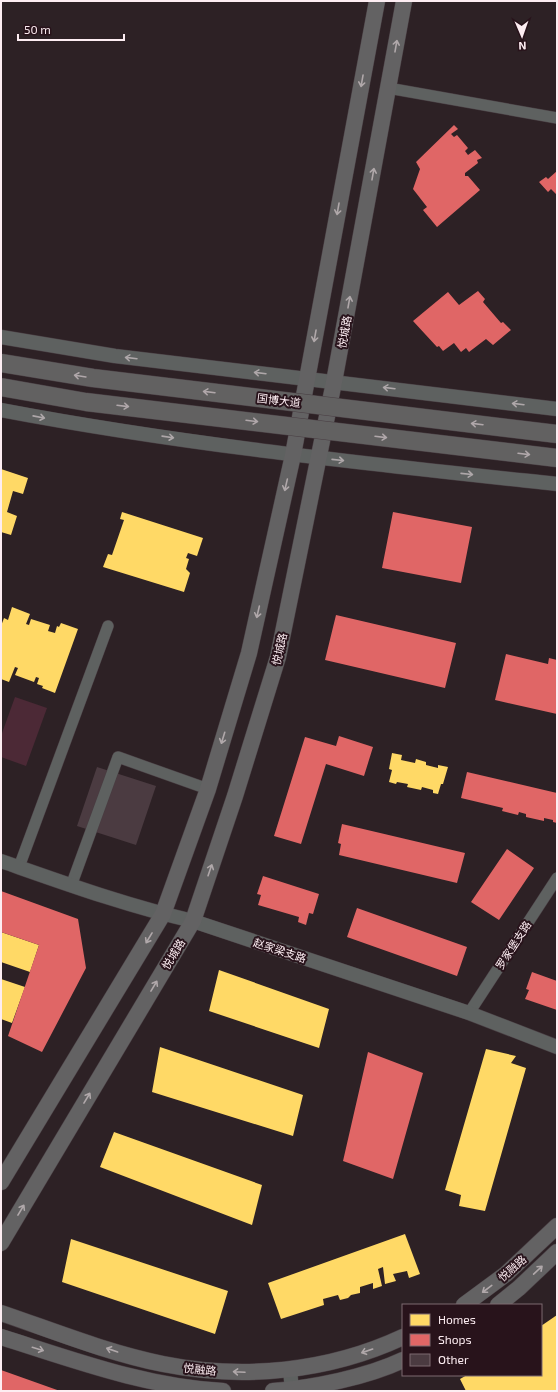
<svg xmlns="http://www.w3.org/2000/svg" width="558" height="1392" viewBox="0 0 558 1392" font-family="'Exo 2','Noto Sans SC',sans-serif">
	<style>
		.green { fill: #4c2936 }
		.homes { fill: #ffd966 }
		.shops { fill: #e06666 }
		.building { fill: #4b3b41 }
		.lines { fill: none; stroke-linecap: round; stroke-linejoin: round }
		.minor-casing { stroke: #493e43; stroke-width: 12 }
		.tertiary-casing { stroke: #493e43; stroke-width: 15 }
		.secondary-casing { stroke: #493e43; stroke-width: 17 }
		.minor { stroke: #5e6160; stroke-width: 11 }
		.tertiary { stroke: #5e6160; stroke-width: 14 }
		.secondary { stroke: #636263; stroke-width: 16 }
		.primary-bridge-casing { stroke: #493e43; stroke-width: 19; stroke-linecap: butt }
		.primary-bridge { stroke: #626161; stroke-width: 18 }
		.oneway { stroke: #b0a8aa }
		.oneway2 { stroke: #aea7a9 }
		.oneway3 { stroke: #b0a7aa }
		.labels { text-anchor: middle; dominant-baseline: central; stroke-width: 4; stroke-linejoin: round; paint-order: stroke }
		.street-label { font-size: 11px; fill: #fdedf2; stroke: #28131b }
	</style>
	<rect width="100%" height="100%" fill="#2d2125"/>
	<path class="green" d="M 15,697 L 47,708 L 26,766 L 1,757 L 1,736 Z"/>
	<path class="homes" d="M 1,469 L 28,478 L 23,494 L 13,491 L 7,512 L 17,516 L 11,535 L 1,532 Z
		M 122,512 L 203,538 L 197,556 L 188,553 L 186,558 L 189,559 L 186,569 L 190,573 L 184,592 L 103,567 L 108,554 L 112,555 L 124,520 L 120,519 Z
		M 12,607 L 30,614 L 26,624 L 29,625 L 31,619 L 50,625 L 48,631 L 55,633 L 57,626 L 59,627 L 61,623 L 78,629 L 55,693 L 42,688 L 43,686 L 37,684 L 39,678 L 36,677 L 34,682 L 15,675 L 18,668 L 15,667 L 9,682 L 1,679 L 1,626 L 4,618 L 8,620 Z
		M 392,753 L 402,755 L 401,760 L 415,763 L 416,759 L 426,762 L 426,765 L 438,768 L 438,765 L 448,767 L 443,784 L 441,784 L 438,794 L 433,793 L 433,790 L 422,787 L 421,790 L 407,787 L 408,784 L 397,782 L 396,784 L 389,782 L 392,770 L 389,769 Z
		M 1,932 L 39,945 L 30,972 L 1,962 Z
		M 219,970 L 329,1009 L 319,1048 L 209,1011 Z
		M 1,979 L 25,987 L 12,1023 L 1,1019 Z
		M 160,1047 L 303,1095 L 293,1136 L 152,1092 Z
		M 486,1049 L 516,1056 L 511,1063 L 526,1068 L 485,1211 L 459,1206 L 461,1195 L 445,1190 Z
		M 114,1132 L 262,1185 L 252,1225 L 100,1167 Z
		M 405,1234 L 420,1274 L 409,1278 L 407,1271 L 393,1274 L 396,1281 L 385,1284 L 383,1267 L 378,1269 L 382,1286 L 373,1289 L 373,1283 L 360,1287 L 360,1293 L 351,1295 L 348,1298 L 340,1300 L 338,1295 L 323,1299 L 324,1305 L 281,1319 L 268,1283 Z
		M 71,1239 L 228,1291 L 215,1334 L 62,1282 Z
		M 557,1315 L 557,1391 L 466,1391 L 460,1379 L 467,1375 L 541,1375 L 541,1326 Z"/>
	<path class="shops" d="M 454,125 L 458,129 L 451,134 L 454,137 L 457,135 L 468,148 L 465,151 L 468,155 L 475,150 L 482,158 L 477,160 L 478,163 L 465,173 L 465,176 L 468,176 L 480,190 L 437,227 L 423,210 L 427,207 L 413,189 L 420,169 L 416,162 Z
		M 557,171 L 557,195 L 551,189 L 548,192 L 539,182 L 546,177 L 548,179 Z
		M 478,291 L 485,299 L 483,302 L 501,323 L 503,322 L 511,330 L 493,345 L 486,339 L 469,352 L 466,348 L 461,352 L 454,343 L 443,351 L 439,346 L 437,347 L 413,321 L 448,292 L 459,305 Z
		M 393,512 L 472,527 L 461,583 L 382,568 Z
		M 336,615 L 456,643 L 445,688 L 325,660 Z
		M 506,654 L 548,664 L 549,658 L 557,660 L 557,714 L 495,700 Z
		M 339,736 L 373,747 L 364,776 L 326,764 L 301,844 L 274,836 L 305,737 L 336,746 Z
		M 467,772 L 557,793 L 557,823 L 553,822 L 553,820 L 544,818 L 544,821 L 526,817 L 526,814 L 519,812 L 518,815 L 502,811 L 503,808 L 461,798 Z
		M 342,824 L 465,853 L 457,883 L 339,855 L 341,844 L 338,843 Z
		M 507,849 L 534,868 L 499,920 L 471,902 Z
		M 263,876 L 319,894 L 313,914 L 309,913 L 306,925 L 298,922 L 299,917 L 258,905 L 261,895 L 257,894 Z
		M 1,891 L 78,919 L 86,968 L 42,1052 L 8,1036 L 39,945 L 1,932 Z
		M 357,908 L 467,947 L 457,976 L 347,937 Z
		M 532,972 L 557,981 L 557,1010 L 525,999 L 529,990 L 526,989 Z
		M 368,1052 L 423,1073 L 393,1179 L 343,1161 Z
		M 1,1370 L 60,1391 L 1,1391 Z"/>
	<path class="building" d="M 97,767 L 156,786 L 136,845 L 77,826 Z"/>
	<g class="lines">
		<g class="minor-casing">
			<path id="minor" d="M 388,88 L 557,118
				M 19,867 L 108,626
				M 71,886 L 118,757 L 208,789
				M 469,1013 L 557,878"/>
		</g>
		<g class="tertiary-casing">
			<path id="tertiary" d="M 1,337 L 115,356 L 557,409
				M 1,410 C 185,445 371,464 557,484
				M 1,861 C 64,883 127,906 193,921 L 469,1013 L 557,1047
				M 290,1369 L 292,1391"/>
		</g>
		<g class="secondary-casing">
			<path id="secondary" d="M 1,1182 L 163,914 L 208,789 L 249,653 L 293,455 L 377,1
				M 1,1243 L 193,921 L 235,796 L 278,657 L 334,382 L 404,1
				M 464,1305 L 506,1274 L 557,1226
				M 498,1305 L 519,1288 L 557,1252
				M 1,1313 C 54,1331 108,1353 163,1364 C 243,1380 328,1372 403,1337
				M 1,1337 C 74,1360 146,1387 223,1391
				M 273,1391 C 313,1388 367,1377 403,1360"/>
		</g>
		<use href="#minor" class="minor"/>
		<use href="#tertiary" class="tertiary"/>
		<use href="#secondary" class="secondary"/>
		<g class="primary-bridge-casing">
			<path id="primary-bridge" d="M 1,363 L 93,378 L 557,434
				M 1,387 L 86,402 L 557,458"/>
		</g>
		<use href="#primary-bridge" class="primary-bridge"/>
	</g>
	<defs><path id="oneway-shaft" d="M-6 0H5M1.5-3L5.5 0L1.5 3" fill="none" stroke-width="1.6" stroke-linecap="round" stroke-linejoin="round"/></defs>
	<g class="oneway">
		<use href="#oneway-shaft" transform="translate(396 46) rotate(-80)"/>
		<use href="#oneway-shaft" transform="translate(362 81) rotate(100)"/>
		<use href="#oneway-shaft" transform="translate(373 174) rotate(-80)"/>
		<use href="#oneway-shaft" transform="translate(338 209) rotate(100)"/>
		<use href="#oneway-shaft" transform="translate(349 302) rotate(-80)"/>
		<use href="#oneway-shaft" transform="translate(315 336) rotate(100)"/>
		<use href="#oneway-shaft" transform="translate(286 485) rotate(103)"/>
		<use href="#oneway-shaft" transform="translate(258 612) rotate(103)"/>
		<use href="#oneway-shaft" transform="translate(223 738) rotate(107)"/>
		<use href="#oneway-shaft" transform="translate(210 870) rotate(-71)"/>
		<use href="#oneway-shaft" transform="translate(149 938) rotate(121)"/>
		<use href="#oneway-shaft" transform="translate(154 986) rotate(-59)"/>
		<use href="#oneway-shaft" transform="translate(87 1098) rotate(-59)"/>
		<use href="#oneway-shaft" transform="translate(21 1210) rotate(-59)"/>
		<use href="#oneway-shaft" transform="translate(538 1270) rotate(-43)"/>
		<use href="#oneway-shaft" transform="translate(487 1289) rotate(143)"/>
		<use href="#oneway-shaft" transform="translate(38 1349) rotate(17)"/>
		<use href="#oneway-shaft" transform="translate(112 1350) rotate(-161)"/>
		<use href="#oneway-shaft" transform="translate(367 1351) rotate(161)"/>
		<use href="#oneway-shaft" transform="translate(239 1372) rotate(-177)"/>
	</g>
	<g class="oneway2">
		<use href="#oneway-shaft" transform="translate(131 358) rotate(-173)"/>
		<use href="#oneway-shaft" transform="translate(260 373) rotate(-173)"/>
		<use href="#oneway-shaft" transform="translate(389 388) rotate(-173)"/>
		<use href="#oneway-shaft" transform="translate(518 404) rotate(-173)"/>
		<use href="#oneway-shaft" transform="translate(39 417) rotate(11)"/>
		<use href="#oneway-shaft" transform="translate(168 437) rotate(8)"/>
		<use href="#oneway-shaft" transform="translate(338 460) rotate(6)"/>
		<use href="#oneway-shaft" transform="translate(467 474) rotate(6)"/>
	</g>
	<g class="oneway3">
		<use href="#oneway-shaft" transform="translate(80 376) rotate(-171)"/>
		<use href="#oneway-shaft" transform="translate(209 392) rotate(-173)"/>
		<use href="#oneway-shaft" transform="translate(123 406) rotate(7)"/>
		<use href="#oneway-shaft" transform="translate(252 421) rotate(7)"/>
		<use href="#oneway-shaft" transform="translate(477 424) rotate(-173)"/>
		<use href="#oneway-shaft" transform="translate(381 437) rotate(7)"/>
		<use href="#oneway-shaft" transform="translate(524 454) rotate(7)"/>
	</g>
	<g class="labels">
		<g class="street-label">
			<text transform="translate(344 332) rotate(-80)">悦城路</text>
			<text transform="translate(279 400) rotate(7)">国博大道</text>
			<text transform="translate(279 649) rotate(-77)">悦城路</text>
			<text transform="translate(513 945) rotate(-57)">罗家堡支路</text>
			<text transform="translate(280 950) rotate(18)">赵家梁支路</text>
			<text transform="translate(173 954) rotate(-59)">悦城路</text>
			<text transform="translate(512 1268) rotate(-41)">悦融路</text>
			<text transform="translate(200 1369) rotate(6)">悦融路</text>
		</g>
	</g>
	<rect width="558" height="1392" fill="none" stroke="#fdedf2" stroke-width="4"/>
	<rect x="402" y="1304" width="140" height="72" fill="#28131b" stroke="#7d6a71"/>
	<rect x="410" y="1314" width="20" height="12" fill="#ffd966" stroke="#7d6a71"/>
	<text x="438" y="1324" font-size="12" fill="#fdedf2">Homes</text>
	<rect x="410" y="1334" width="20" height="12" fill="#e06666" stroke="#7d6a71"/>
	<text x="438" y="1344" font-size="12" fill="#fdedf2">Shops</text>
	<rect x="410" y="1354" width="20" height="12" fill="#4b3b41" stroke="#7d6a71"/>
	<text x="438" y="1364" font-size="12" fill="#fdedf2">Other</text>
	<g transform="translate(522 36) rotate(178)" stroke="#28131b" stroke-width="3" paint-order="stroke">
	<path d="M0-3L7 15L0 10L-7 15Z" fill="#fdedf2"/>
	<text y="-6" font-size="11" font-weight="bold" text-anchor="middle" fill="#fdedf2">N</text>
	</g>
	<path d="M18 34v6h106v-6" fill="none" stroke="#fdedf2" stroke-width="2"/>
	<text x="24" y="34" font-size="12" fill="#fdedf2" stroke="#28131b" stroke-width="3" paint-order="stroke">50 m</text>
</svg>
